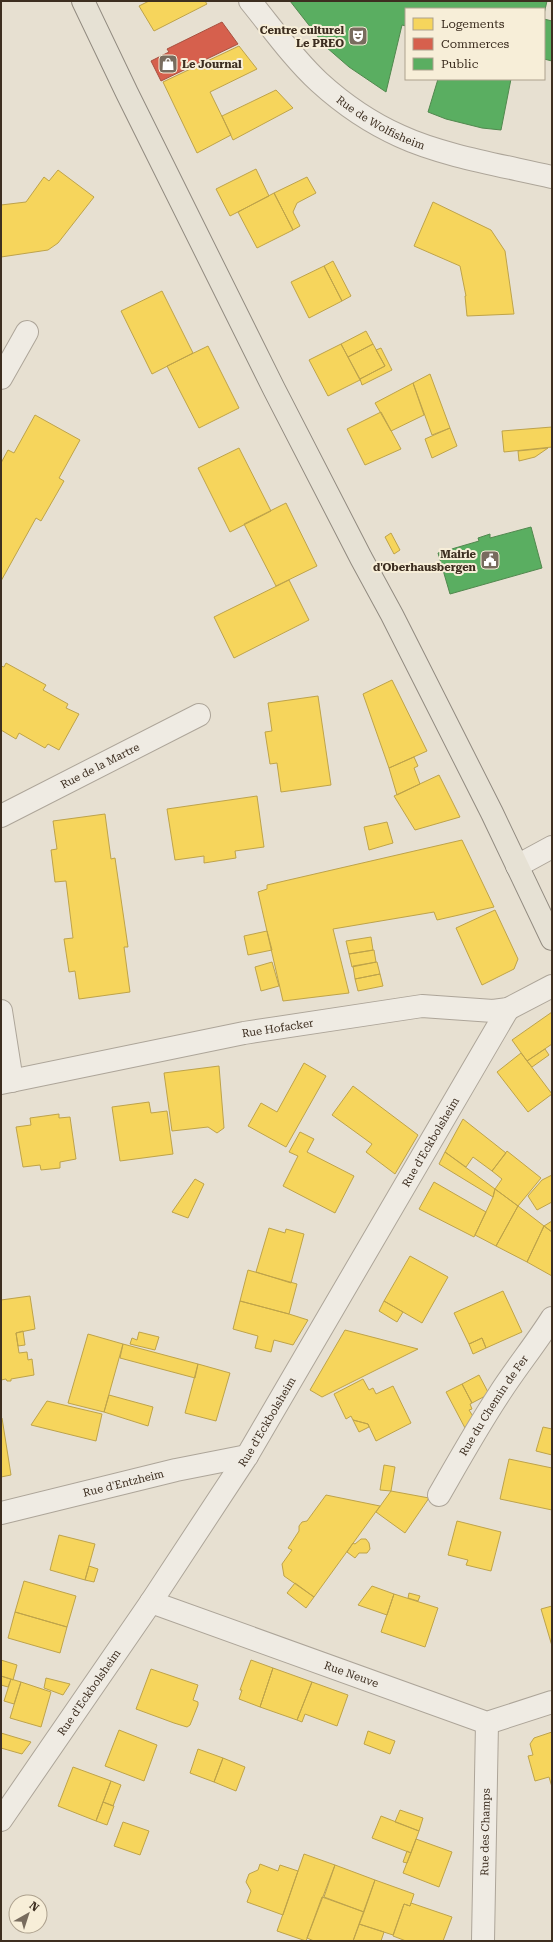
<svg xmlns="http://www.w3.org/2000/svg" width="553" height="1942" viewBox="0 0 553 1942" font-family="'Roboto Serif',serif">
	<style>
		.homes { fill: #f6d55c; stroke: #bea34a }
		.shops { fill: #d6604d; stroke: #a85140 }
		.public { fill: #5aae61; stroke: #51884e }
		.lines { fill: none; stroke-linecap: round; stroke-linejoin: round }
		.minor-casing { stroke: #ada599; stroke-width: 24 }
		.major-casing { stroke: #928b80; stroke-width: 24 }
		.minor { stroke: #efebe3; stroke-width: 22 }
		.major { stroke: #e6e1d4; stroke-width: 22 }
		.labels { text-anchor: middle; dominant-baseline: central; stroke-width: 4; stroke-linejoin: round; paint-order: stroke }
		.poi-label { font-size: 11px; font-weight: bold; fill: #3d2e20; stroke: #f7eed8; text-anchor: end }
		.street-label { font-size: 11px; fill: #3d2e20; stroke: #f7eed8 }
	</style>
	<rect width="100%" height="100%" fill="#e7e0d1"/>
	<path class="homes" d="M 149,1 L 205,1 L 207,4 L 154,31 L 139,6 Z
		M 239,46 L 257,69 L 210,92 L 231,135 L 197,153 L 163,82 Z
		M 276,90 L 293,108 L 233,140 L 222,116 Z
		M 256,169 L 269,196 L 230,216 L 216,189 Z
		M 58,170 L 94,197 L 58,243 L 48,250 L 1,257 L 1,205 L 26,202 L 44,177 L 49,181 Z
		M 307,177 L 316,193 L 297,203 L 293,212 L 300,226 L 293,230 L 274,193 Z
		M 274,193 L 293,230 L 257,248 L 238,212 Z
		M 433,202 L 491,230 L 505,251 L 514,314 L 467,316 L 465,296 L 466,296 L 460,266 L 414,246 Z
		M 333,261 L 351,296 L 342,301 L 324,266 Z
		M 324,266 L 342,301 L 309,318 L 291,282 Z
		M 162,291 L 193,353 L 152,374 L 121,311 Z
		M 366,331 L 373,344 L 348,357 L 341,344 Z
		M 341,344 L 360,380 L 328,396 L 309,360 Z
		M 373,344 L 385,366 L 360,379 L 348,357 Z
		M 208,346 L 239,408 L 199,428 L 167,366 Z
		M 381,348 L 392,370 L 362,385 L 360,379 L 385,366 L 376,350 Z
		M 430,374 L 450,428 L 432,435 L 413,383 Z
		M 413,383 L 424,415 L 391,431 L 375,403 Z
		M 381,412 L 401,449 L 365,465 L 347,429 Z
		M 35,415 L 80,440 L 59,478 L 64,481 L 41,521 L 36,518 L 1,581 L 1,463 L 8,450 L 14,453 Z
		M 552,427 L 552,447 L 504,452 L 502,431 Z
		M 450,428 L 457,446 L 432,458 L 425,439 Z
		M 239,448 L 271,511 L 230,532 L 198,468 Z
		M 548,448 L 535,457 L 519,461 L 518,451 Z
		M 286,503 L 317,566 L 276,586 L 244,524 Z
		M 391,533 L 400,550 L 394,554 L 385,537 Z
		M 289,580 L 309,620 L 234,658 L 214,617 Z
		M 6,663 L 46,685 L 43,690 L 68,704 L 66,708 L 79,714 L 59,750 L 48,744 L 45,748 L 19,733 L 16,739 L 1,730 L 1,666 L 4,667 Z
		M 392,680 L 427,751 L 389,768 L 363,694 Z
		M 318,696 L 331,785 L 281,792 L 277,763 L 270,764 L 265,732 L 272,731 L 268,703 Z
		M 414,757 L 418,766 L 414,768 L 420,784 L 397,795 L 389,768 Z
		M 439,775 L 460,817 L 415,830 L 394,796 Z
		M 257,796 L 264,847 L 235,851 L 236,858 L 204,863 L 204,856 L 175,860 L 167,809 Z
		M 105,814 L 111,859 L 115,858 L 128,947 L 124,947 L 130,992 L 79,999 L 75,971 L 69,972 L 64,939 L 73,938 L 66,881 L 55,882 L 51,850 L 57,849 L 53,821 Z
		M 387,822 L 393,843 L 369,850 L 364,827 Z
		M 462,840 L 494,907 L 437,920 L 434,912 L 333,929 L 349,993 L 283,1001 L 258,892 L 267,889 L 267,885 Z
		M 495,910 L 518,959 L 514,969 L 482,985 L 456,928 Z
		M 267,931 L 272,950 L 248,955 L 244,936 Z
		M 371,937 L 373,950 L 349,954 L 346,941 Z
		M 374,950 L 376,962 L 352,967 L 349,954 Z
		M 272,962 L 279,986 L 261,991 L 255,967 Z
		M 377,962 L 380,974 L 355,979 L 353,966 Z
		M 380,974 L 383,986 L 358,991 L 355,979 Z
		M 552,1012 L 552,1044 L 527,1061 L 512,1040 Z
		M 545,1049 L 549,1055 L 532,1067 L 527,1061 Z
		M 521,1053 L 552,1094 L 528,1112 L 497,1072 Z
		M 304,1063 L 326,1076 L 286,1147 L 248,1126 L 261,1103 L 277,1112 Z
		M 219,1066 L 224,1128 L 217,1133 L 208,1127 L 172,1131 L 164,1073 Z
		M 353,1086 L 418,1135 L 395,1174 L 366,1152 L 372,1144 L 332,1115 Z
		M 149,1102 L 151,1113 L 167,1111 L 173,1154 L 120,1161 L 112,1107 Z
		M 59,1114 L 59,1118 L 70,1117 L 76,1159 L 60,1162 L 60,1168 L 41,1170 L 40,1165 L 23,1167 L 16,1127 L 31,1125 L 30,1118 Z
		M 463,1119 L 506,1153 L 492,1171 L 473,1157 L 466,1167 L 445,1152 Z
		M 300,1132 L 314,1139 L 307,1152 L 354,1176 L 335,1213 L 283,1186 L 298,1156 L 289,1152 Z
		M 507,1151 L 541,1178 L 518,1206 L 495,1189 L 502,1179 L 492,1171 Z
		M 445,1152 L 495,1189 L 493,1197 L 439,1164 Z
		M 552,1175 L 552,1202 L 537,1210 L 528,1196 L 542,1180 Z
		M 195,1179 L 204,1184 L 188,1218 L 172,1212 Z
		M 434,1182 L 486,1212 L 474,1237 L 419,1209 Z
		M 495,1189 L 518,1206 L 496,1246 L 475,1235 L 493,1197 Z
		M 518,1206 L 544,1226 L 527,1262 L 496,1246 Z
		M 552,1221 L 552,1232 L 544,1226 Z
		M 544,1226 L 552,1232 L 552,1276 L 527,1262 Z
		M 269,1228 L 285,1233 L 286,1229 L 304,1234 L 291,1283 L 256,1272 Z
		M 410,1256 L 448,1277 L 422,1323 L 384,1301 Z
		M 248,1270 L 297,1284 L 289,1314 L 240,1301 Z
		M 503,1291 L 522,1332 L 486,1348 L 482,1338 L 469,1344 L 454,1313 Z
		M 30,1296 L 35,1329 L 16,1333 L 19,1353 L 27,1352 L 28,1360 L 32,1359 L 34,1375 L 11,1379 L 11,1381 L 7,1381 L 6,1379 L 1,1380 L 1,1300 Z
		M 240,1301 L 289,1314 L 308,1320 L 293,1345 L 274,1340 L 271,1352 L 255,1348 L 258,1336 L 233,1329 Z
		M 384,1301 L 403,1312 L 397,1322 L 379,1311 Z
		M 345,1330 L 418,1349 L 322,1397 L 310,1390 Z
		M 23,1331 L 25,1345 L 18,1346 L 16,1333 Z
		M 139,1332 L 159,1337 L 155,1350 L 130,1344 L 132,1338 L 137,1340 Z
		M 88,1334 L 123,1344 L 104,1412 L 68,1403 Z
		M 482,1338 L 486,1348 L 473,1354 L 469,1344 Z
		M 123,1344 L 198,1364 L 195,1378 L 120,1358 Z
		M 198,1364 L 230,1373 L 216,1421 L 185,1413 Z
		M 479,1375 L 489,1394 L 472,1403 L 462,1384 Z
		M 363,1379 L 369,1390 L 373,1388 L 376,1394 L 393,1386 L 411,1423 L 376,1441 L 368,1424 L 353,1420 L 351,1416 L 346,1419 L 334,1394 Z
		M 462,1384 L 472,1403 L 470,1404 L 472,1409 L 469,1410 L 474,1418 L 465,1428 L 446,1392 Z
		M 109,1395 L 153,1407 L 148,1426 L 104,1412 Z
		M 47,1401 L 102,1414 L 96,1441 L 31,1425 Z
		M 2,1418 L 11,1475 L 1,1477 L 1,1419 Z
		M 353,1420 L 368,1424 L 369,1427 L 359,1432 Z
		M 543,1427 L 552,1429 L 552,1455 L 536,1451 Z
		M 509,1459 L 552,1468 L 552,1510 L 500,1499 Z
		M 384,1465 L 395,1467 L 391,1491 L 380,1490 Z
		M 391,1491 L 429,1498 L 405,1533 L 376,1512 Z
		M 326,1495 L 380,1506 L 314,1597 L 284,1576 L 282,1564 L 292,1550 L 288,1548 L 299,1531 L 299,1526 L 302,1522 L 307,1521 Z
		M 457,1521 L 501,1532 L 491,1571 L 466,1565 L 468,1560 L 448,1555 Z
		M 59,1535 L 95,1544 L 85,1580 L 50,1570 Z
		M 361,1539 L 366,1539 L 369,1543 L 370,1549 L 367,1553 L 359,1553 L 355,1558 L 347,1552 L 353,1543 L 355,1544 Z
		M 89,1566 L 98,1569 L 94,1582 L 85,1580 Z
		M 24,1581 L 76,1596 L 67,1627 L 15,1612 Z
		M 295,1583 L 314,1597 L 306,1608 L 287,1593 Z
		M 372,1586 L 394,1594 L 387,1615 L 358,1605 Z
		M 409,1593 L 420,1596 L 418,1601 L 408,1598 Z
		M 394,1594 L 438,1608 L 425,1647 L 381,1632 Z
		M 552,1606 L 552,1646 L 541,1609 Z
		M 15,1612 L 67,1627 L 60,1653 L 8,1638 Z
		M 1,1660 L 17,1665 L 13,1680 L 1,1676 Z
		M 251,1660 L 273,1668 L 260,1707 L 239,1699 L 242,1690 L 240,1690 Z
		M 273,1668 L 312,1682 L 297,1720 L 260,1707 Z
		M 151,1669 L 198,1685 L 193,1700 L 198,1702 L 198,1705 L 190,1725 L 187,1727 L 174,1723 L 136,1709 Z
		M 1,1676 L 11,1679 L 8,1687 L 1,1685 Z
		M 46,1678 L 70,1684 L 63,1695 L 44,1688 Z
		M 11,1679 L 21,1682 L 14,1704 L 4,1701 Z
		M 21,1682 L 51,1692 L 41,1727 L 10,1718 Z
		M 312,1682 L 348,1695 L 337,1726 L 305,1714 L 302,1722 L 297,1720 Z
		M 119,1730 L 157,1745 L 144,1781 L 105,1766 Z
		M 368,1731 L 395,1741 L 390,1754 L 364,1744 Z
		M 552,1732 L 552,1787 L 549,1777 L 535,1781 L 528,1756 L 533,1755 L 530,1744 L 534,1738 Z
		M 1,1733 L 31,1742 L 22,1754 L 1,1748 Z
		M 198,1749 L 223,1758 L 214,1782 L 190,1773 Z
		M 223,1758 L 245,1767 L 236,1791 L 214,1782 Z
		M 73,1767 L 111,1781 L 96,1821 L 58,1806 Z
		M 111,1781 L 121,1785 L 113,1806 L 103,1802 Z
		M 103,1802 L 114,1806 L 107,1825 L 96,1821 Z
		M 400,1810 L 423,1818 L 419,1831 L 395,1822 Z
		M 381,1816 L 419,1831 L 411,1853 L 372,1838 Z
		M 123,1822 L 149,1831 L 140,1855 L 114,1846 Z
		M 416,1839 L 452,1852 L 439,1887 L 403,1873 Z
		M 407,1851 L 411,1853 L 407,1863 L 403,1862 Z
		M 304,1854 L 335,1865 L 306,1941 L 277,1931 Z
		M 260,1864 L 278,1871 L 280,1865 L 298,1871 L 283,1915 L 247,1902 L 251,1891 L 246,1882 L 249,1874 L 258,1870 Z
		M 335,1865 L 375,1880 L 364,1912 L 324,1897 Z
		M 375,1880 L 414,1894 L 410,1906 L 404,1904 L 393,1935 L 359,1924 Z
		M 322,1897 L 364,1912 L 353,1941 L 314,1941 L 307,1938 Z
		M 411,1903 L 452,1917 L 443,1941 L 406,1941 L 393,1936 L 404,1904 L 410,1906 Z
		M 359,1924 L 384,1932 L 381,1941 L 353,1941 Z"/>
	<path class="shops" d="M 222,22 L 238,44 L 161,81 L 151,61 L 169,52 L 167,49 Z"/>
	<path class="public" d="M 290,1 L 547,1 L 544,14 L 544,9 L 406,9 L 406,26 L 402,25 L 386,92 L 349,67 L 326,47 Z
		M 544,19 L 552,21 L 552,61 L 544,59 Z
		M 438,79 L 511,79 L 501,130 L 482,128 L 446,119 L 428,112 Z
		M 531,527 L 542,568 L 450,594 L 438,553 L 479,541 L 478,538 L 490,534 L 490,538 Z"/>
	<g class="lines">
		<g class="minor-casing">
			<g id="minor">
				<path id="s1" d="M 250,1 C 272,28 293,58 319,82 C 342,103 371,123 400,136 C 443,156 505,166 552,177"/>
				<path d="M 1,378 L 27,332"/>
				<path id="s2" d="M 1,816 L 199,715"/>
				<path d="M 517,866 L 552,847"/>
				<path d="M 1,1011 L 12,1081"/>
				<path id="s3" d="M 1,1083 L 244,1033 L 422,1006 L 493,1011 L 508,1009 L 552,986"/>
				<path id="s4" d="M 439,1495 C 458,1462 477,1428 498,1396 C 515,1369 535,1345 552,1318"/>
				<path id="s5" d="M 1,1513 L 176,1470 L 247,1456"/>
				<path id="s6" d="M 151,1602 L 487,1723 L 552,1702"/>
				<path id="s7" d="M 1,1820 L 151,1602 L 247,1456 L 508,1009"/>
				<path id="s8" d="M 483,1941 L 487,1723"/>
			</g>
		</g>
		<g class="major-casing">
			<path id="major" d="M 83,1 L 127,93 L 274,389 L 361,558 L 392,615 L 492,813 L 552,939"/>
		</g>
		<use href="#minor" class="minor"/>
		<use href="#major" class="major"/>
	</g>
	<defs>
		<g id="theatre-square" transform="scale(1)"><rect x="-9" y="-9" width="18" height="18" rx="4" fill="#786c5e" stroke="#f7eed8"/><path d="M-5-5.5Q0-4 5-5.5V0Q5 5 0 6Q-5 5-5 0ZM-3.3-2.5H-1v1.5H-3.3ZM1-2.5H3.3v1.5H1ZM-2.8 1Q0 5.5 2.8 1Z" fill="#fff"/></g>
		<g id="shop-square" transform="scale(1)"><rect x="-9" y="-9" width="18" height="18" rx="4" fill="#786c5e" stroke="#f7eed8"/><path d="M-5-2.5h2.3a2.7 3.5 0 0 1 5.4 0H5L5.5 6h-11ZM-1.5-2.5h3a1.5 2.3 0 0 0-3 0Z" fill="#fff"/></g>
		<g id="civic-square" transform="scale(1)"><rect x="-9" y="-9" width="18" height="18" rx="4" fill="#786c5e" stroke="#f7eed8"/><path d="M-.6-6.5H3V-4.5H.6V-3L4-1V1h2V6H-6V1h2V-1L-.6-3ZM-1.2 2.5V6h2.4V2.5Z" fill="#fff"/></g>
	</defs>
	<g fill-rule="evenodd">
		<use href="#theatre-square" x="358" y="36"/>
		<use href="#shop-square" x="168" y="64"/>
		<use href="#civic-square" x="490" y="560"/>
	</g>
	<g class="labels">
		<g class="poi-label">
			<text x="344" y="30">Centre culturel<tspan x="344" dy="13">Le PREO</tspan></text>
			<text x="182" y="64" text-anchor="start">Le Journal</text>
			<text x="476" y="554">Mairie<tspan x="476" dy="13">d'Oberhausbergen</tspan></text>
		</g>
		<g class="street-label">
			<text stroke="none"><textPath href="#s1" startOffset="181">Rue de Wolfisheim</textPath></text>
			<text stroke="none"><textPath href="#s2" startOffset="111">Rue de la Martre</textPath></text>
			<text stroke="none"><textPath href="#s3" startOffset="282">Rue Hofacker</textPath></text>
			<text stroke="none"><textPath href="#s7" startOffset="803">Rue d'Eckbolsheim</textPath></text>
			<text stroke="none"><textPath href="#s4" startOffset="105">Rue du Chemin de Fer</textPath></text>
			<text stroke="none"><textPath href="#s7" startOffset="479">Rue d'Eckbolsheim</textPath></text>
			<text stroke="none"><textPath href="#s5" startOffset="126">Rue d'Entzheim</textPath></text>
			<text stroke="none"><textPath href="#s6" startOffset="213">Rue Neuve</textPath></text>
			<text stroke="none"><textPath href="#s7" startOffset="155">Rue d'Eckbolsheim</textPath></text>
			<text stroke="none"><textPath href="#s8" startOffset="109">Rue des Champs</textPath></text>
		</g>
	</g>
	<rect width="553" height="1942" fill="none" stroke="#3d2e20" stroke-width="4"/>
	<rect x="405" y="8" width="140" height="72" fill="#f7eed8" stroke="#ada18e"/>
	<rect x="413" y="18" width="20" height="12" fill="#f6d55c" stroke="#ada18e"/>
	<text x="441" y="28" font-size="12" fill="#3d2e20">Logements</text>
	<rect x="413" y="38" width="20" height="12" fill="#d6604d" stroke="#ada18e"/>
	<text x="441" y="48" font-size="12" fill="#3d2e20">Commerces</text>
	<rect x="413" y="58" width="20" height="12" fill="#5aae61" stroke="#ada18e"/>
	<text x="441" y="68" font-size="12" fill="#3d2e20">Public</text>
	<g transform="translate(28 1914) rotate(39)"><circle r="19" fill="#f7eed8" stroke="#ada18e"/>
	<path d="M0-3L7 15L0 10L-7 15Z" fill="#786c5e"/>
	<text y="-6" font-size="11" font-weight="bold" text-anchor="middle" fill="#3d2e20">N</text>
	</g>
</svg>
